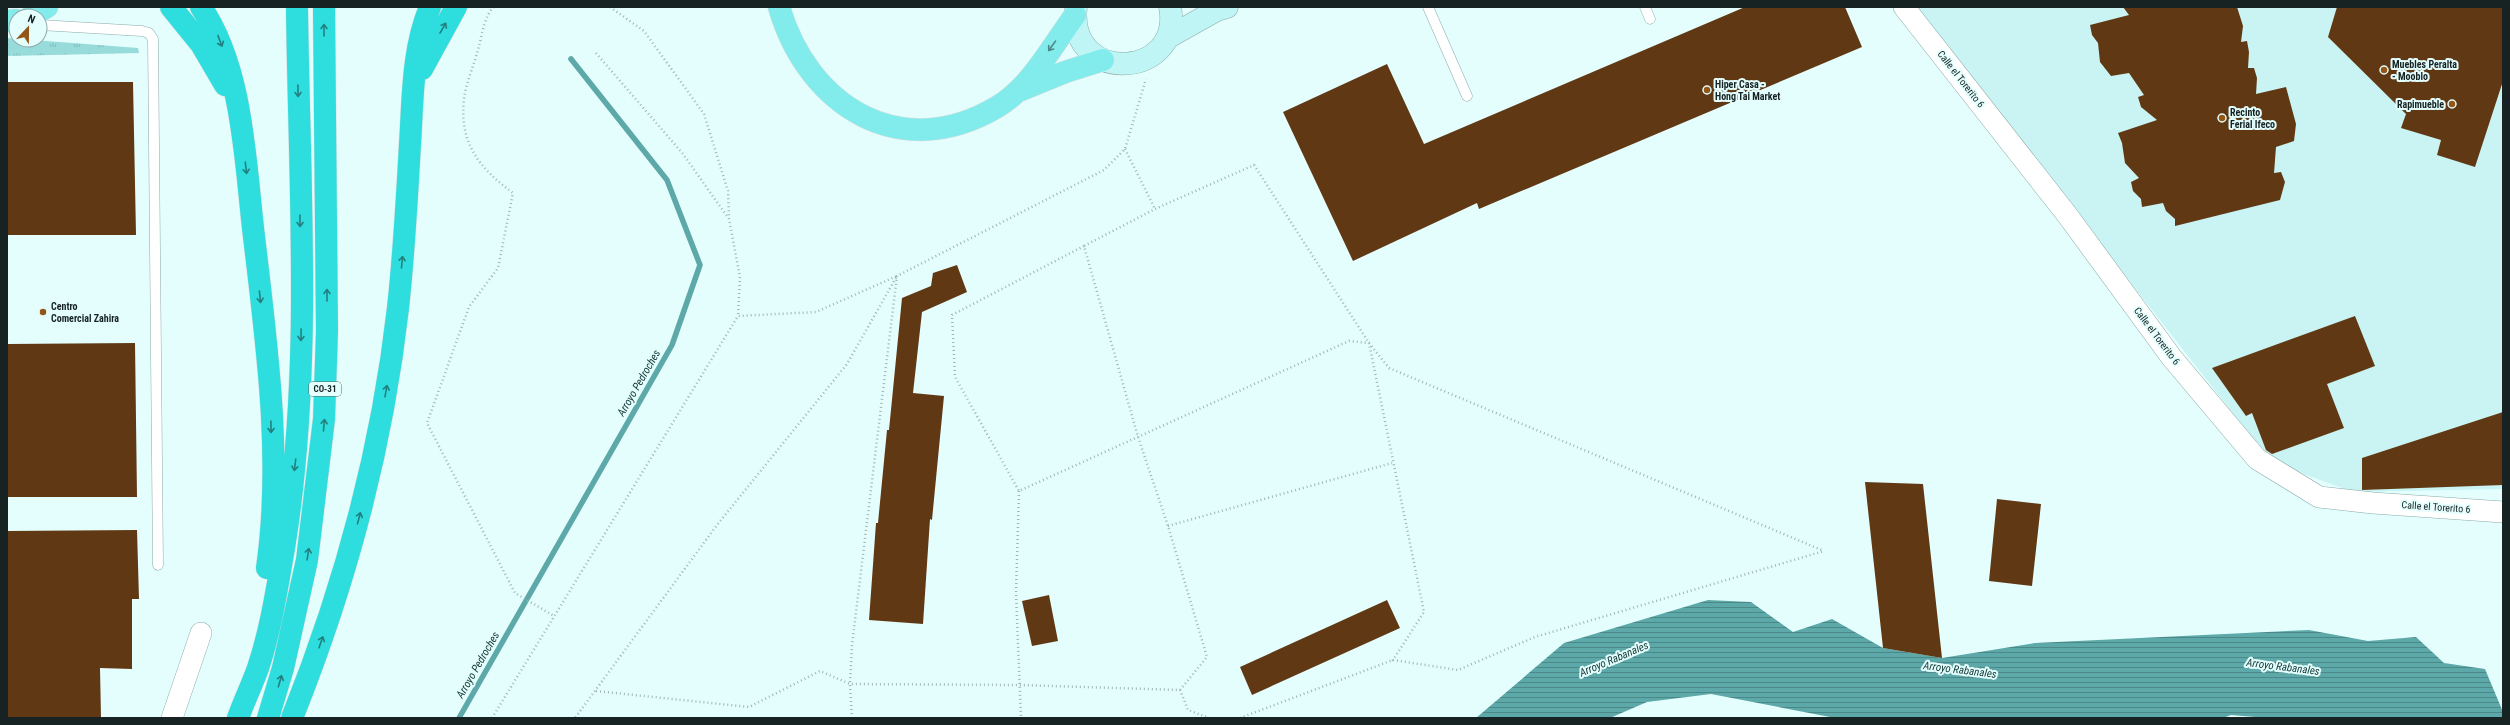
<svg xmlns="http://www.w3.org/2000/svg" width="2510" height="725" viewBox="0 0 2510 725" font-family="'Roboto Condensed',sans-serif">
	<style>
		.built { fill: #caf4f3 }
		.grass { fill: url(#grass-tufts) }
		.water { fill: url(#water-rules) }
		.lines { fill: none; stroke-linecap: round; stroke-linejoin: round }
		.stream { stroke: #5da8a8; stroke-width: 5.5 }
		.building { fill: #603914 }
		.lane-casing { stroke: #8caaa9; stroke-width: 11 }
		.street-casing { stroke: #8caaa9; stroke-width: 22 }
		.secondary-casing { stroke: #8caaa9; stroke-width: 23 }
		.primary-casing { stroke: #dfe0e0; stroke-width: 23 }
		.highway-casing { stroke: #dfe0e0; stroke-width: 23 }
		.path { stroke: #a0b5b5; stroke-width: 2.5; stroke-dasharray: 1 3; stroke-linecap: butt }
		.lane { stroke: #fff; stroke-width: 10 }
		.street { stroke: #fff; stroke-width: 21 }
		.secondary { stroke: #c0f5f5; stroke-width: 22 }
		.primary { stroke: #82ebeb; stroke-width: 22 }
		.highway { stroke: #2edddd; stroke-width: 22 }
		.oneway { stroke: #228080 }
		.oneway2 { stroke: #4c8787 }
		.poi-dot { fill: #925617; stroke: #e4fefd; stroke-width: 1.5 }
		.labels { text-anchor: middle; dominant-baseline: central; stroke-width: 4; stroke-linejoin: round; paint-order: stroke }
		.shield { fill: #e4fefd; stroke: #546564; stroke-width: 1 }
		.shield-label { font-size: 9px; font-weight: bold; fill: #172323 }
		.poi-label { font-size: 10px; font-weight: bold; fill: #172323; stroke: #e4fefd; text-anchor: start }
		.street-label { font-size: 10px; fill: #172323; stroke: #e4fefd }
		.water-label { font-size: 11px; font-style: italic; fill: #113737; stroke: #e4fefd }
	</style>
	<defs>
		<pattern id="grass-tufts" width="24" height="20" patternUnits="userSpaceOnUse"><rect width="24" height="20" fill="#97dbda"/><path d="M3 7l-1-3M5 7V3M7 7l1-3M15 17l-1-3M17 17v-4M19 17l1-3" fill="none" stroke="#81bcbb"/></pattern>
		<pattern id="water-rules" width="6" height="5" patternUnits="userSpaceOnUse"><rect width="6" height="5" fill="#5da8a8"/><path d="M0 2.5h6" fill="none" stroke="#4c8888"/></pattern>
	</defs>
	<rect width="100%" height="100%" fill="#e4fefd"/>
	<path class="built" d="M 1915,7 L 2503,7 L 2503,489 L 2353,492 L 2271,462 Z"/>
	<path class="grass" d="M 7,38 L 138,48 L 139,53 L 7,56 Z"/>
	<path class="water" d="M 1708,600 L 1751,602 L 1793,632 L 1832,619 L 1883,648 L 1942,658 L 2035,643 L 2309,630 L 2368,641 L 2416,637 L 2444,663 L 2485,669 L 2503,712 L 2503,718 L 2267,718 L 2231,715 L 2223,718 L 1835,718 L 1711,694 L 1647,702 L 1610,718 L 1476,718 L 1564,643 Z"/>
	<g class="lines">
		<path class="stream" d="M 459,718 L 672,345 L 700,265 L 667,180 L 571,59"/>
	</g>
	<path class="building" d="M 1745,7 L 1845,7 L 1862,47 L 1479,209 L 1477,203 L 1353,261 L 1283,112 L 1387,64 L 1424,144 Z
		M 2123,7 L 2237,7 L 2243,26 L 2241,42 L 2247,41 L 2249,52 L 2248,68 L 2254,68 L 2257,78 L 2256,94 L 2286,87 L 2296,124 L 2294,141 L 2276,147 L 2274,173 L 2281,172 L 2285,182 L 2280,200 L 2175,226 L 2175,219 L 2166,211 L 2163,203 L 2142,207 L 2141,199 L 2133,191 L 2131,182 L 2139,178 L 2125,163 L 2122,143 L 2118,133 L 2157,120 L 2141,107 L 2138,97 L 2144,95 L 2129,73 L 2111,76 L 2100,62 L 2098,43 L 2092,35 L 2090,25 L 2129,15 Z
		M 2337,7 L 2503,7 L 2503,81 L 2475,167 L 2437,155 L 2441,140 L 2401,128 L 2406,114 L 2328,37 Z
		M 7,82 L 133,82 L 136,235 L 7,235 Z
		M 957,265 L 967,292 L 922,312 L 913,393 L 944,396 L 932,520 L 930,519 L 923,624 L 869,620 L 876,523 L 878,523 L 887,430 L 889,430 L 902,298 L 931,286 L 933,273 Z
		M 2355,316 L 2375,366 L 2327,384 L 2344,428 L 2272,454 L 2266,450 L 2252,413 L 2246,416 L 2212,368 Z
		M 135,343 L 137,497 L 7,497 L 7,344 Z
		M 2503,412 L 2503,485 L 2362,490 L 2362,458 Z
		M 1865,482 L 1923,484 L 1942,658 L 1883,648 Z
		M 1997,499 L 2041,504 L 2032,586 L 1989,581 Z
		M 137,530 L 139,599 L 132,599 L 132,669 L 100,668 L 101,718 L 7,718 L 7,531 Z
		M 1049,595 L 1058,641 L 1032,646 L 1022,601 Z
		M 1387,600 L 1400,628 L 1252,695 L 1240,667 Z"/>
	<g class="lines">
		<g class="lane-casing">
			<path id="lane" d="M 1428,7 L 1467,96
				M 1645,7 L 1650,19
				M 40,25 L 142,31 L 149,33 L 153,39 L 158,565"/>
		</g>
		<g class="street-casing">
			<path id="street" d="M 1904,7 L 2068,216 L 2172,358 L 2257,459 L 2319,497 L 2373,503 L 2503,512
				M 172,718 L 201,633"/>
		</g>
		<g class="secondary-casing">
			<path id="secondary" d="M 1076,7 C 1067,86 1184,79 1170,7
				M 1167,38 L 1217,10 L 1227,7"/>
		</g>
		<g class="primary-casing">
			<path id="primary" d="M 779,7 C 808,107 901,164 997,107 C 1031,87 1052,46 1075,15
				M 31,16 L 47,7
				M 7,21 L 16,20
				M 1021,90 L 1065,72 L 1103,60"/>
		</g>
		<g class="highway-casing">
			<path id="highway" d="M 171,7 L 201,44 L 225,85
				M 201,7 C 242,67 245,157 253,228 C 266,340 283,456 267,568
				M 422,69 L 456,7
				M 238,718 C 244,701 252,685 258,668 C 271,629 277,588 284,548 C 313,369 299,187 297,7
				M 268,718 L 283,668 L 307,560 L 324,419 L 327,331 L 324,7
				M 292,718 C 345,586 382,450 398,308 C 404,254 407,199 410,144 C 413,98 412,50 430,7"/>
		</g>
		<path class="path" d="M 494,7 C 485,14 482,35 479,46 C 475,63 466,82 464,99 C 459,143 479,168 513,193 L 498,268 L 469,307 L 427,423 L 515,593 L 554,616
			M 610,7 L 644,31 L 704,114 L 728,191 L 729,218
			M 596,53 L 683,154 L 729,219 L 740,277 L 738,316
			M 1125,149 L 1155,209
			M 1084,246 L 952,315 L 955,377 L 1019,491 L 1349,341 L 1369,343 L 1424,612 L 1393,660 L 1458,670 L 1535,637 L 1824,551
			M 1019,491 L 1016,593 L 1021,718
			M 1168,526 L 1392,463
			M 1180,690 L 1207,657 L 1168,526 L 1138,437 L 1084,246 L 1155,209 L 1254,165 L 1369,343 L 1389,368 L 1824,551
			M 596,691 L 749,707 L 820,671 L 850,684 L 1020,685 L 1180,690 L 1188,710 L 1209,718
			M 492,718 L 738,316 L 816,312 L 897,276 L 847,364 L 717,525 L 575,718
			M 852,718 L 850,684 L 852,645 L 897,276 L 1104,170 L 1125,149 L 1146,79
			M 1240,718 L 1393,660"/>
		<use href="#lane" class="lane"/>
		<use href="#street" class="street"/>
		<use href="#secondary" class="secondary"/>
		<use href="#primary" class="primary"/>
		<use href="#highway" class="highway"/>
	</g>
	<defs><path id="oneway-shaft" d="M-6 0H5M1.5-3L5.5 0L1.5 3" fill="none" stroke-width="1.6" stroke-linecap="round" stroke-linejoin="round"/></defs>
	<g class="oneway">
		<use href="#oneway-shaft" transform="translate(443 28) rotate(-60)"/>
		<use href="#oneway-shaft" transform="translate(324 30) rotate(-90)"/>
		<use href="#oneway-shaft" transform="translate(220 41) rotate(69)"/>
		<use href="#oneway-shaft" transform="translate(298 91) rotate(89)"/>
		<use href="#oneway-shaft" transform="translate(246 168) rotate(83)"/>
		<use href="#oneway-shaft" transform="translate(300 221) rotate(89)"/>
		<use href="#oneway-shaft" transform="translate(402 262) rotate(-85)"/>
		<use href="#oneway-shaft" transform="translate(327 295) rotate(-90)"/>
		<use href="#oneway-shaft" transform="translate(260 297) rotate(84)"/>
		<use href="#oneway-shaft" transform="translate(301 335) rotate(91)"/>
		<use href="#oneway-shaft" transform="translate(386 391) rotate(-80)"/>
		<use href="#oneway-shaft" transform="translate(324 425) rotate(-85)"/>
		<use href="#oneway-shaft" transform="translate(271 427) rotate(89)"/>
		<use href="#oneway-shaft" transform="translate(295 465) rotate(97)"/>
		<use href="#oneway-shaft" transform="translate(359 518) rotate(-75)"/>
		<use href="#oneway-shaft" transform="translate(308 554) rotate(-81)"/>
		<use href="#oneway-shaft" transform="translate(321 642) rotate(-71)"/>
		<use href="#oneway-shaft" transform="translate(280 681) rotate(-74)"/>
	</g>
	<use class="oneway2" href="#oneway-shaft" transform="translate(1052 46) rotate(126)"/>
	<g class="poi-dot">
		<circle cx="2384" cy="70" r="4"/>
		<circle cx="1707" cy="90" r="4"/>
		<circle cx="2452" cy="104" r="4"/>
		<circle cx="2222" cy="118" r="4"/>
		<circle cx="43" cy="312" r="4"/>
	</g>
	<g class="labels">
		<rect class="shield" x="309" y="382" width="32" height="14" rx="3"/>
		<g class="shield-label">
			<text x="325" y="389">CO-31</text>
		</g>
		<g class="poi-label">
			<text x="2392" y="64">Muebles Peralta<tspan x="2392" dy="12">- Mooblo</tspan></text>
			<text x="1715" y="84">Hiper Casa -<tspan x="1715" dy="12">Hong Tai Market</tspan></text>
			<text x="2444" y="104" text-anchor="end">Rapimueble</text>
			<text x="2230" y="112">Recinto<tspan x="2230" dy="12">Ferial Ifeco</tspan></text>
			<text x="51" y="306">Centro<tspan x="51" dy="12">Comercial Zahira</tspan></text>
		</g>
		<g class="street-label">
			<text transform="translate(1961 79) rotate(52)">Calle el Torerito 6</text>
			<text transform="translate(2157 336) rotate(53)">Calle el Torerito 6</text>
			<text transform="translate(2436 507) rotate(4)">Calle el Torerito 6</text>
		</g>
		<g class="water-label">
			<text transform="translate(639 383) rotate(-60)">Arroyo Pedroches</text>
			<text transform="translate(1614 659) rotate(-23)">Arroyo Rabanales</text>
			<text transform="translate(478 665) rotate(-60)">Arroyo Pedroches</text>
			<text transform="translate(2283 667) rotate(7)">Arroyo Rabanales</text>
			<text transform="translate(1960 670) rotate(7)">Arroyo Rabanales</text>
		</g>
	</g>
	<rect width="2510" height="725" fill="none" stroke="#172323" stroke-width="16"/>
	<g transform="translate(28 28) rotate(22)"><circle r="19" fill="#e4fefd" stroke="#92a6a6"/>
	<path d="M0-3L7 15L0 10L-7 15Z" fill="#925617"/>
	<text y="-6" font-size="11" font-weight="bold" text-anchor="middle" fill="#172323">N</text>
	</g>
</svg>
